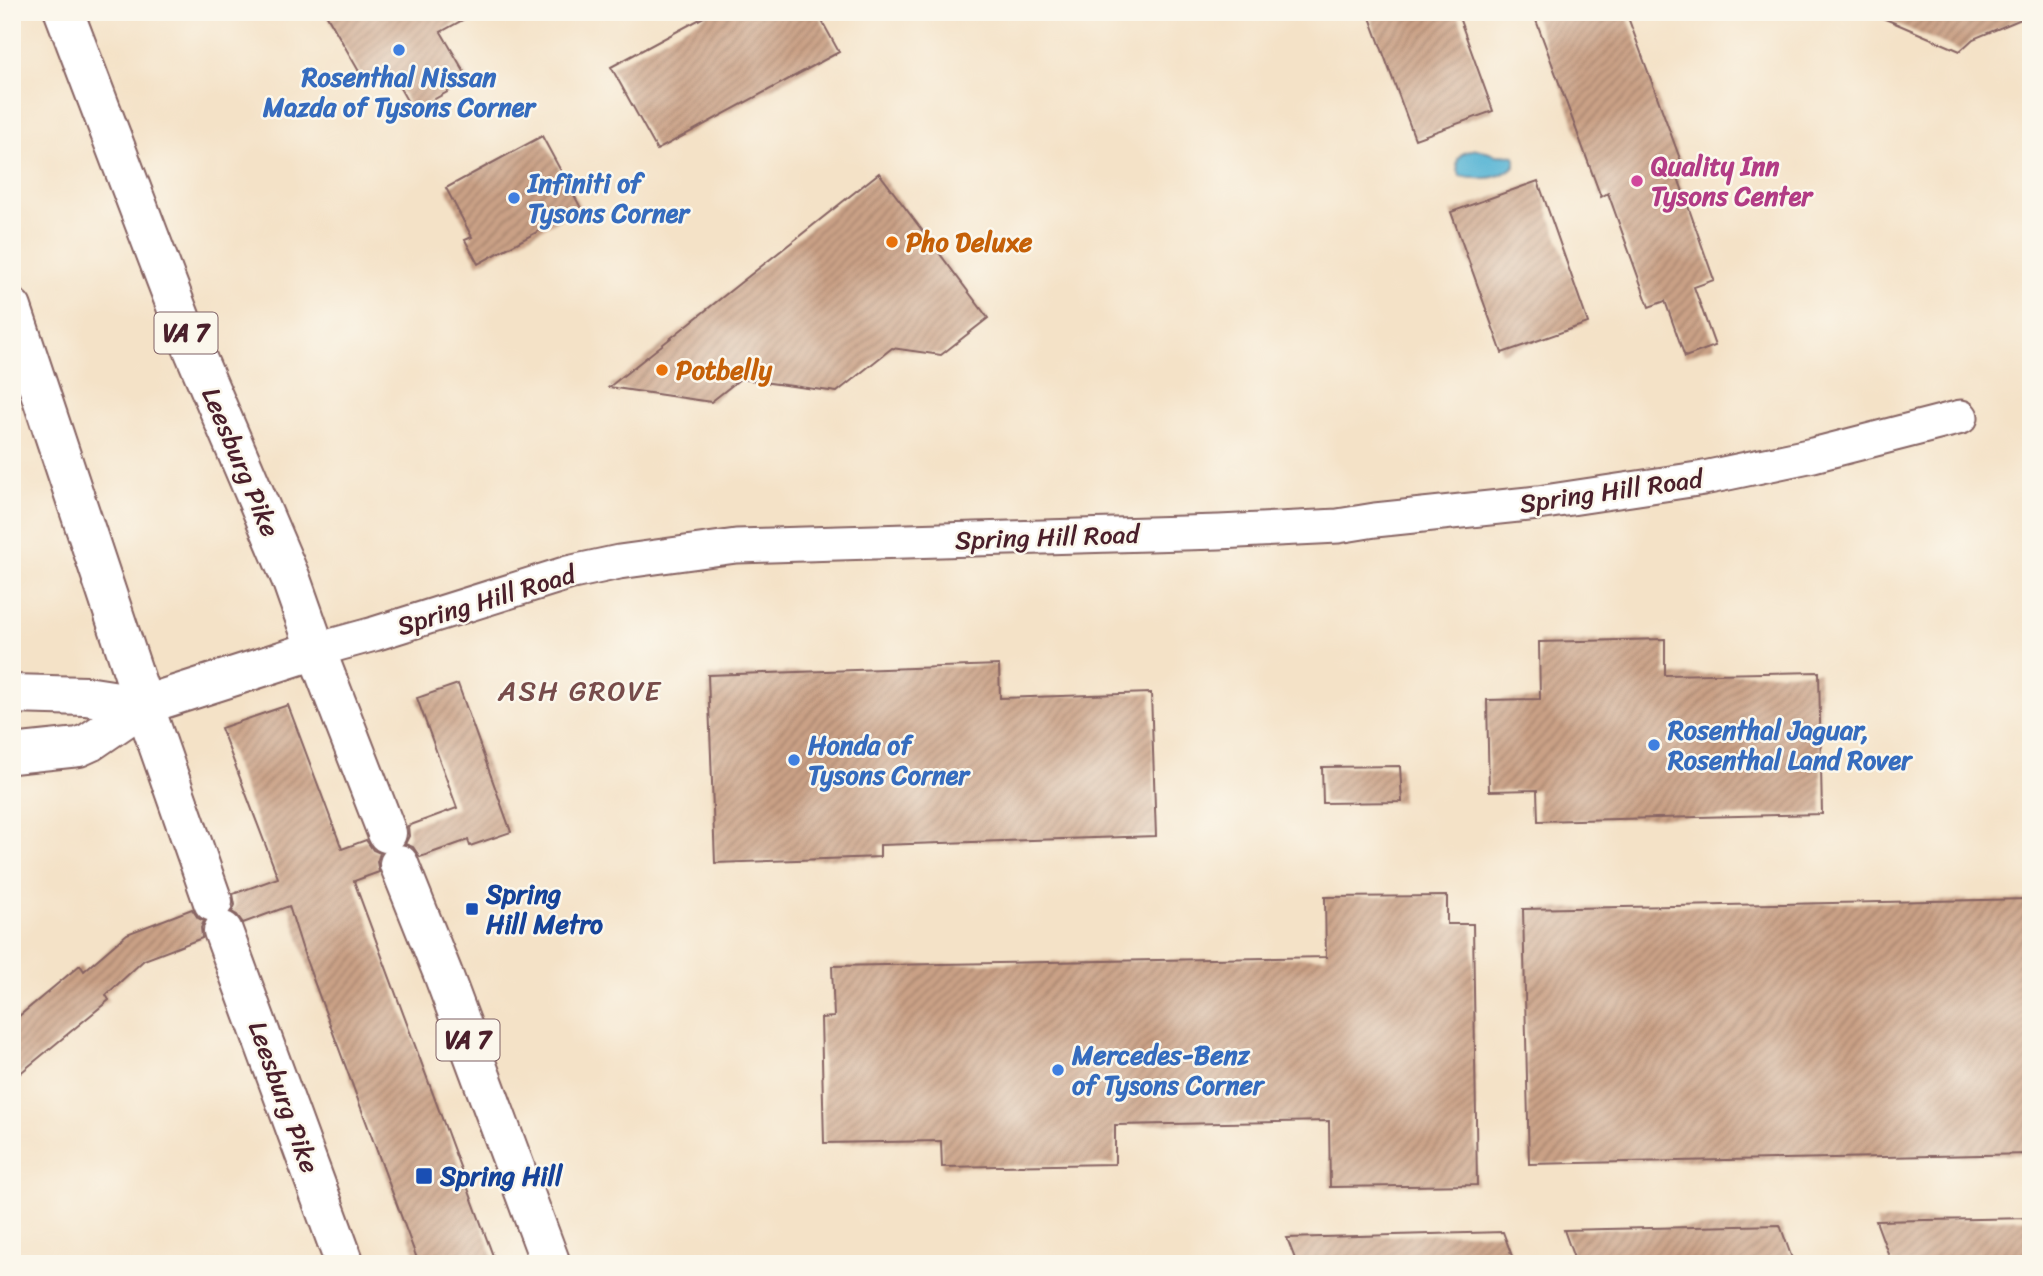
<svg xmlns="http://www.w3.org/2000/svg" width="2043" height="1276" viewBox="0 0 2043 1276" font-family="Sriracha,sans-serif">
	<style>
		.water { fill: #55b4d4; stroke: #506a80; stroke-width: 2 }
		.building { fill: url(#building-hatch) }
		.lines { fill: none; stroke-linecap: round; stroke-linejoin: round }
		.minor-casing { stroke: #866362; stroke-width: 37 }
		.major-casing { stroke: #866362; stroke-width: 42 }
		.highway-casing { stroke: #866362; stroke-width: 42 }
		.minor { stroke: #fff; stroke-width: 33 }
		.major { stroke: #fff; stroke-width: 38 }
		.highway { stroke: #fff; stroke-width: 38 }
		.shop-dot { fill: #3f7fe0; stroke: #fbf7ec; stroke-width: 2.5 }
		.hotel-dot { fill: #d1479c; stroke: #fbf7ec; stroke-width: 2.5 }
		.food-dot { fill: #e8710a; stroke: #fbf7ec; stroke-width: 2.5 }
		.transit-dot { fill: #1a4fb4; stroke: #fbf7ec; stroke-width: 2.5 }
		.labels { text-anchor: middle; dominant-baseline: central; stroke-width: 5; stroke-linejoin: round; paint-order: stroke }
		.shield { fill: #fbf7ec; stroke: #7f6065; stroke-width: 2 }
		.shield-label { font-size: 24px; font-weight: bold; fill: #4a1f2b }
		.shop-label { font-size: 26px; font-weight: bold; fill: #366cbe; stroke: #fbf7ec; text-anchor: start }
		.hotel-label { font-size: 26px; font-weight: bold; fill: #b23c85; stroke: #fbf7ec; text-anchor: start }
		.food-label { font-size: 26px; font-weight: bold; fill: #c56008; stroke: #fbf7ec; text-anchor: start }
		.street-label { font-size: 26px; fill: #4a1f2b; stroke: #fbf7ec }
		.transit-label { font-size: 26px; font-weight: bold; fill: #164399; stroke: #fbf7ec; text-anchor: start }
		.neighbourhood-label { font-size: 28px; letter-spacing: 2px; fill: #774c4b; stroke: #fbf7ec }
	</style>
	<defs>
		<pattern id="building-hatch" width="6" height="6" patternUnits="userSpaceOnUse" patternTransform="scale(1.75)"><rect width="6" height="6" fill="#caa186"/><path d="M-1 1l2-2M0 6l6-6M5 7l2-2" fill="none" stroke="#a6836e"/></pattern>
	</defs>
	<rect width="100%" height="100%" fill="#fbf7ec"/>
	<filter id="ink" filterUnits="userSpaceOnUse"><feTurbulence type="fractalNoise" baseFrequency=".0143" numOctaves="2"/><feDisplacementMap in="SourceGraphic" scale="14" xChannelSelector="R" yChannelSelector="G"/><feConvolveMatrix kernelMatrix="1 2 1 2 8 2 1 2 1" color-interpolation-filters="sRGB"/></filter>
	<filter id="wash" filterUnits="userSpaceOnUse"><feTurbulence type="fractalNoise" baseFrequency=".00686" numOctaves="4" result="noise"/><feDisplacementMap in="SourceGraphic" scale="28" xChannelSelector="R" yChannelSelector="G"/><feGaussianBlur stdDeviation="1.57" result="paint"/><feColorMatrix in="noise" values="0 0 0 0 0 0 0 0 0 0 0 0 0 0 0 0 0 1.4 0 .05"/><feComposite in="paint" operator="in"/></filter>
	<g filter="url(#wash)">
		<rect width="100%" height="100%" fill="#f4e2c7"/>
		<path class="water" d="M 1477,149 L 1496,155 L 1515,156 L 1515,165 C 1501,180 1479,180 1460,176 C 1453,158 1459,152 1477,149 Z"/>
		<g id="blocks">
			<path class="building" d="M 325,12 L 477,12 L 441,32 L 469,80 L 413,111 L 389,69 L 365,82 Z
				M 713,12 L 817,12 L 839,52 L 657,150 L 611,67 Z
				M 1368,12 L 1457,12 L 1493,111 L 1415,139 Z
				M 1533,12 L 1626,12 L 1683,167 L 1675,169 L 1714,280 L 1694,287 L 1715,346 L 1685,357 L 1665,301 L 1649,307 L 1608,193 L 1601,197 Z
				M 1869,12 L 2031,12 L 2031,15 L 1973,39 L 1960,51 Z
				M 542,136 L 581,208 L 478,264 L 465,240 L 472,237 L 446,188 Z
				M 879,173 L 988,318 L 941,355 L 892,348 L 837,392 L 740,379 L 711,402 L 609,387 Z
				M 1538,181 L 1588,323 L 1502,353 L 1451,212 Z
				M 1665,639 L 1665,675 L 1819,672 L 1822,814 L 1538,821 L 1537,790 L 1489,791 L 1487,700 L 1540,699 L 1539,642 Z
				M 999,665 L 1000,698 L 1151,693 L 1156,836 L 880,845 L 880,857 L 715,863 L 708,675 Z
				M 458,684 L 511,832 L 470,846 L 468,840 L 420,857 L 413,847 L 405,844 L 409,836 L 408,826 L 457,808 L 417,698 Z
				M 288,705 L 342,849 L 366,840 L 373,850 L 380,853 L 377,862 L 379,872 L 354,881 L 496,1264 L 419,1264 L 306,960 L 289,906 L 243,923 L 237,915 L 232,912 L 235,905 L 233,894 L 278,878 L 221,728 Z
				M 1400,766 L 1402,802 L 1323,803 L 1322,767 Z
				M 1447,896 L 1447,924 L 1473,924 L 1477,1185 L 1330,1187 L 1329,1121 L 1115,1125 L 1115,1164 L 942,1167 L 941,1141 L 824,1143 L 821,1018 L 834,1017 L 832,966 L 1326,957 L 1325,897 Z
				M 2031,899 L 2031,1154 L 1529,1164 L 1523,909 Z
				M 192,909 L 198,918 L 204,921 L 201,928 L 202,938 L 144,960 L 106,995 L 109,1000 L 12,1080 L 12,1022 L 80,965 L 84,971 L 127,934 Z
				M 2031,1218 L 2031,1264 L 1892,1264 L 1876,1221 Z
				M 1780,1225 L 1794,1264 L 1576,1264 L 1564,1230 Z
				M 1503,1232 L 1515,1264 L 1297,1264 L 1287,1238 Z"/>
		</g>
	</g>
	<g filter="url(#ink)">
		<use href="#blocks" fill-opacity="0" stroke="#866362" stroke-width="2"/>
		<g class="lines">
			<g class="minor-casing">
				<path id="minor" d="M 316,650 L 374,634 L 568,573 L 619,562 L 736,546 L 1219,532 L 1338,526 L 1375,520 L 1538,503 L 1704,478 L 1813,455 L 1961,417"/>
			</g>
			<g class="major-casing">
				<path id="major" d="M 12,694 L 86,696 L 144,705
					M 12,754 L 79,747 L 90,742 L 144,705 L 316,650"/>
			</g>
			<g class="highway-casing">
				<path id="highway" d="M 64,12 L 187,335 L 291,579 L 316,650 L 387,833
					M 12,308 L 144,705 L 213,902
					M 399,864 L 443,974 L 551,1264
					M 223,931 L 345,1264"/>
			</g>
			<use href="#minor" class="minor"/>
			<use href="#major" class="major"/>
			<use href="#highway" class="highway"/>
		</g>
	</g>
	<g class="shop-dot">
		<circle cx="399" cy="50" r="7"/>
		<circle cx="514" cy="198" r="7"/>
		<circle cx="1654" cy="745" r="7"/>
		<circle cx="794" cy="760" r="7"/>
		<circle cx="1058" cy="1070" r="7"/>
	</g>
	<circle class="hotel-dot" cx="1637" cy="181" r="7"/>
	<g class="food-dot">
		<circle cx="892" cy="242" r="7"/>
		<circle cx="662" cy="370" r="7"/>
	</g>
	<g class="transit-dot">
		<rect x="465" y="902" width="14" height="14" rx="3.5"/>
		<rect x="415" y="1167" width="18" height="18" rx="3.5"/>
	</g>
	<g class="labels">
		<g class="shield">
			<rect x="154.5" y="312.5" width="63" height="41" rx="5"/>
			<rect x="436.5" y="1019.5" width="63" height="41" rx="5"/>
		</g>
		<g class="shield-label">
			<text x="186" y="333">VA 7</text>
			<text x="468" y="1040">VA 7</text>
		</g>
		<g class="shop-label">
			<text x="399" y="77" text-anchor="middle">Rosenthal Nissan<tspan x="399" dy="30">Mazda of Tysons Corner</tspan></text>
			<text x="528" y="183">Infiniti of<tspan x="528" dy="30">Tysons Corner</tspan></text>
			<text x="1668" y="730">Rosenthal Jaguar,<tspan x="1668" dy="30">Rosenthal Land Rover</tspan></text>
			<text x="808" y="745">Honda of<tspan x="808" dy="30">Tysons Corner</tspan></text>
			<text x="1072" y="1055">Mercedes-Benz<tspan x="1072" dy="30">of Tysons Corner</tspan></text>
		</g>
		<g class="hotel-label">
			<text x="1651" y="166">Quality Inn<tspan x="1651" dy="30">Tysons Center</tspan></text>
		</g>
		<g class="food-label">
			<text x="906" y="242">Pho Deluxe</text>
			<text x="676" y="370">Potbelly</text>
		</g>
		<g class="street-label">
			<text transform="translate(241 462) rotate(67)">Leesburg Pike</text>
			<text transform="translate(1611 491) rotate(-8)">Spring Hill Road</text>
			<text transform="translate(1047 537) rotate(-2)">Spring Hill Road</text>
			<text transform="translate(486 600) rotate(-17)">Spring Hill Road</text>
			<text transform="translate(284 1097) rotate(70)">Leesburg Pike</text>
		</g>
		<g class="transit-label">
			<text x="486" y="894">Spring<tspan x="486" dy="30">Hill Metro</tspan></text>
			<text x="440" y="1176">Spring Hill</text>
		</g>
		<g class="neighbourhood-label">
			<text x="580" y="690">ASH GROVE</text>
		</g>
	</g>
	<rect width="2043" height="1276" fill="none" stroke="#fbf7ec" stroke-width="42"/>
</svg>
